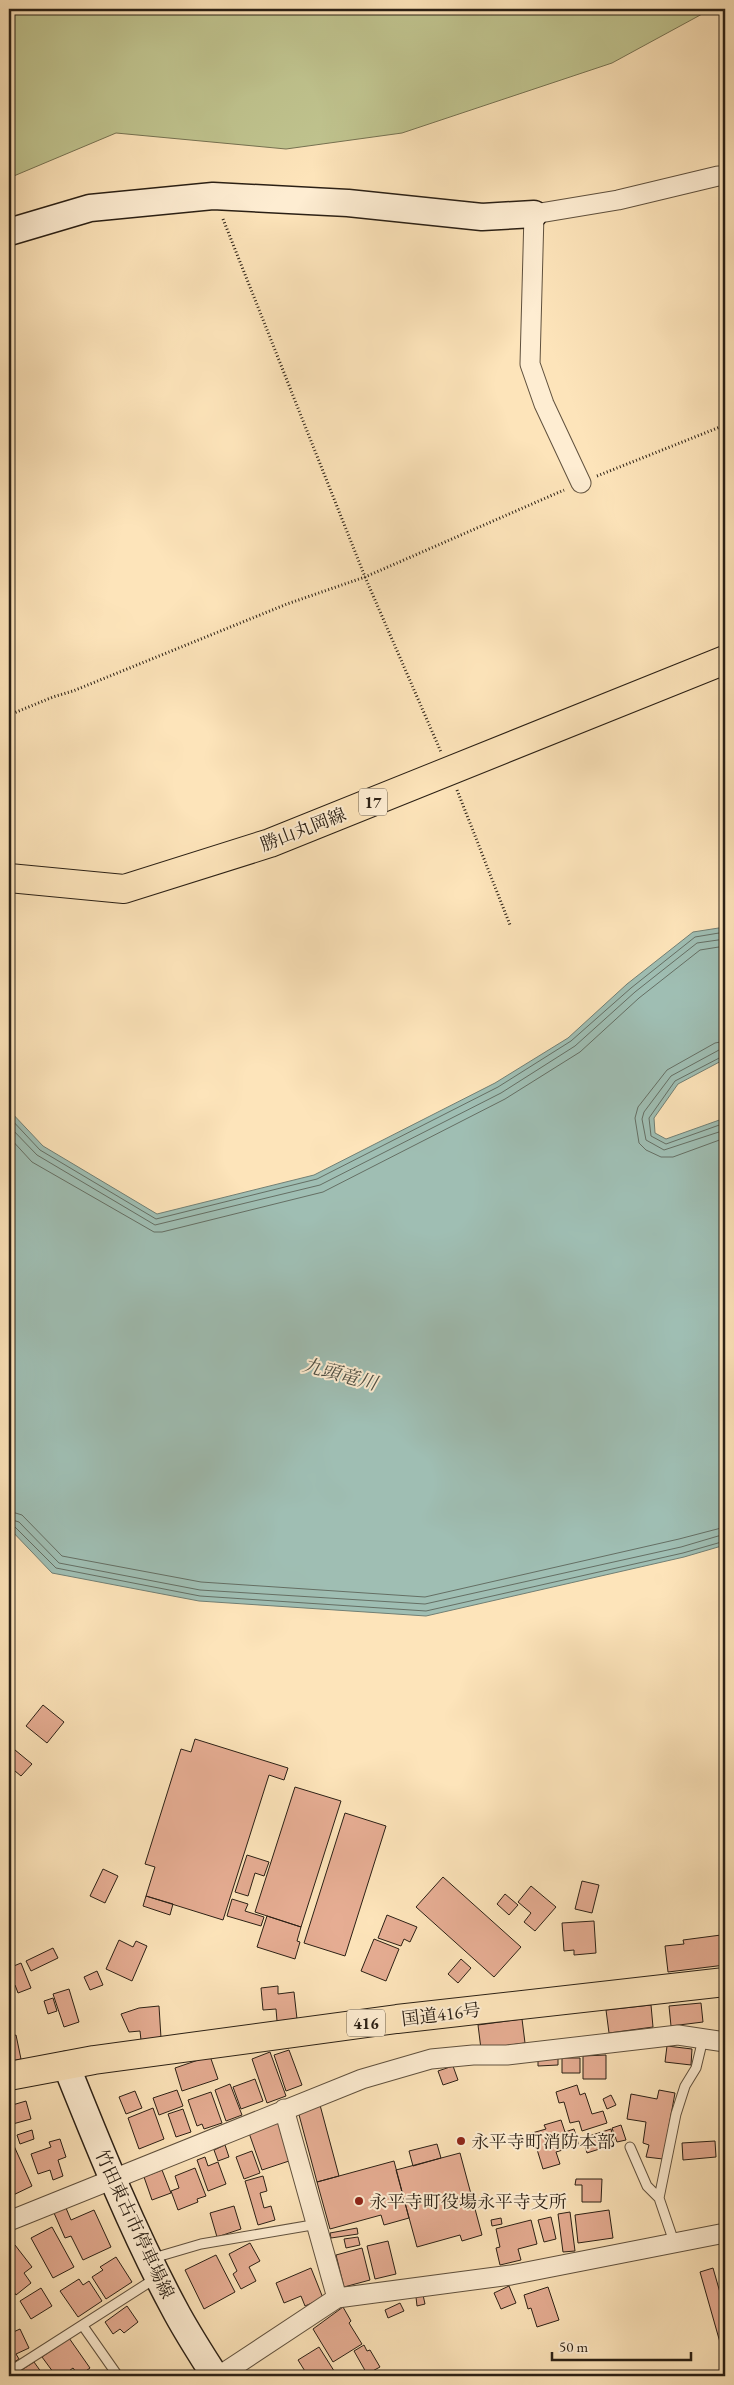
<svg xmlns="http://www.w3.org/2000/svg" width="734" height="2385" viewBox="0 0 734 2385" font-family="'EB Garamond','Noto Serif JP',serif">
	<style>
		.green { fill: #c0c48f; stroke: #767252 }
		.water { fill: #9fbeb3; stroke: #717f74 }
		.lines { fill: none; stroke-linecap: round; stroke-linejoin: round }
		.shore { stroke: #656f64; stroke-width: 1 }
		.building { fill: #e6ad93; stroke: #2b2015 }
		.lane-casing { stroke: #60513e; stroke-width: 11 }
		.street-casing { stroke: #60513e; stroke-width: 21 }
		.secondary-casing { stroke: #2b2015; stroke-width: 29 }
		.primary-casing { stroke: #2b2015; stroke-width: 30 }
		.highway-casing { stroke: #2b2015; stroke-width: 30 }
		.path { stroke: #2b2015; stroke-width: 3; stroke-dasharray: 1 2.5; stroke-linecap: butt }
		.lane { stroke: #feedd2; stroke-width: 9 }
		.street { stroke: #feedd2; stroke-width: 19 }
		.secondary { stroke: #feedd2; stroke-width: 26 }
		.primary { stroke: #fde4ba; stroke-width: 28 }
		.highway { stroke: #fde4ba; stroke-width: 28 }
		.poi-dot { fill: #8f2418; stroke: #feedd2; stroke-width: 2 }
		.labels { text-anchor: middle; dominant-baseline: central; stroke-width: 4; stroke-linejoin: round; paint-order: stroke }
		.shield { fill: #feedd2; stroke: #6a5e4e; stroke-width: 1 }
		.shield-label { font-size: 16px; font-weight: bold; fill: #2b2015 }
		.street-label { font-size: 18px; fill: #2b2015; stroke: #feedd2 }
		.poi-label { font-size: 18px; fill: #2b2015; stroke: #feedd2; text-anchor: start }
		.water-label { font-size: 19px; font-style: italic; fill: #4e4f44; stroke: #feedd2 }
	</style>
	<rect width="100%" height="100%" fill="#fde4ba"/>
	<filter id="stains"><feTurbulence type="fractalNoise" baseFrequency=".004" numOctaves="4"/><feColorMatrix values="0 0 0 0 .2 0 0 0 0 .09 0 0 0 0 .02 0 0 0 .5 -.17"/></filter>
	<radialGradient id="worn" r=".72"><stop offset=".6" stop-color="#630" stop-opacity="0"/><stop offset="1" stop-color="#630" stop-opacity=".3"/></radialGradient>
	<path class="green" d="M 9,9 L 725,9 L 725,13 L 704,13 L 612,63 L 402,133 L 286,149 L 116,133 L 9,178 Z"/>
	<path class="water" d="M 725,927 L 725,1059 L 678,1084 L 654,1118 L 655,1133 L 666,1139 L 725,1118 L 725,1545 L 684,1557 L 426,1616 L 199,1601 L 52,1573 L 9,1528 L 9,1110 L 43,1146 L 157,1214 L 314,1175 L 495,1083 L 568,1038 L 627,984 L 693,932 Z"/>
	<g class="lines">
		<path class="shore" d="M 725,1041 L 715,1043 L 667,1070 L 638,1107 L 635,1118 L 639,1143 L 646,1150 L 661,1157 L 673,1157 L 725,1138
			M 725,1048 L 719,1050 L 671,1076 L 644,1112 L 642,1119 L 646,1140 L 664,1150 L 725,1130
			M 725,1055 L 675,1081 L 649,1118 L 651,1136 L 666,1144 L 725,1123
			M 9,1117 L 40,1150 L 156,1219 L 317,1179 L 498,1087 L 571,1041 L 631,988 L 695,937 L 725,932
			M 9,1126 L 37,1155 L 155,1225 L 320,1185 L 501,1093 L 575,1046 L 635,992 L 697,943 L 725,939
			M 9,1137 L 32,1162 L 154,1232 L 162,1232 L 323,1192 L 505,1099 L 580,1052 L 639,998 L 700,950 L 725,946
			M 9,1511 L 22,1515 L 62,1556 L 201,1582 L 425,1597 L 679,1539 L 725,1527
			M 9,1519 L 19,1522 L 59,1563 L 200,1590 L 425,1604 L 681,1547 L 725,1534
			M 9,1525 L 14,1526 L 56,1568 L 200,1596 L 426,1611 L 683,1553 L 725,1541"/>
	</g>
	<path class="building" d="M 43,1705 L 64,1722 L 47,1743 L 26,1726 Z
		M 195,1739 L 288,1768 L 284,1780 L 269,1775 L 223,1920 L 146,1896 L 155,1867 L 145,1864 L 181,1749 L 191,1752 Z
		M 9,1745 L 32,1764 L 21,1776 L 9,1766 Z
		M 295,1787 L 341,1801 L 301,1927 L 255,1912 Z
		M 345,1813 L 386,1826 L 345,1956 L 304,1943 Z
		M 247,1855 L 269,1862 L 264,1876 L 255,1873 L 248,1896 L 235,1892 Z
		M 103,1869 L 118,1876 L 105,1903 L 90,1896 Z
		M 443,1877 L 521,1947 L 494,1977 L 416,1907 Z
		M 582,1881 L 599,1885 L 592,1913 L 575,1909 Z
		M 531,1886 L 556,1907 L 535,1931 L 524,1922 L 531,1913 L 518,1902 Z
		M 505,1894 L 518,1905 L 509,1915 L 497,1904 Z
		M 146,1896 L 173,1904 L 170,1915 L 143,1906 Z
		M 232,1899 L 248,1904 L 245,1911 L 264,1917 L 261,1926 L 227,1916 Z
		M 387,1915 L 417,1927 L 410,1942 L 404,1939 L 401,1946 L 378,1938 Z
		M 267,1916 L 301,1927 L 297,1941 L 300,1942 L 295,1959 L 257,1947 Z
		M 594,1921 L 596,1953 L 574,1955 L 574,1950 L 564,1951 L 562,1923 Z
		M 721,1935 L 725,1965 L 668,1972 L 665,1946 L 684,1944 L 683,1940 Z
		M 374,1939 L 399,1949 L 386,1981 L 361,1971 Z
		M 119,1940 L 133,1947 L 136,1941 L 147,1946 L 132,1981 L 106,1969 Z
		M 53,1948 L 58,1958 L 31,1971 L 26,1961 Z
		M 461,1959 L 471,1968 L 458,1983 L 448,1974 Z
		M 21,1963 L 31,1988 L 18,1993 L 15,1985 L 9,1988 L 9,1968 Z
		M 97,1971 L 103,1985 L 90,1990 L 84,1977 Z
		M 278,1986 L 278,1994 L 294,1992 L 297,2019 L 277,2021 L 276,2009 L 263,2010 L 261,1988 Z
		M 69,1989 L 79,2022 L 64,2027 L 53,1994 Z
		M 53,1998 L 57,2011 L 48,2014 L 44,2001 Z
		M 701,2003 L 703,2022 L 671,2026 L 669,2006 Z
		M 651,2005 L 653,2027 L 609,2033 L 606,2010 Z
		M 159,2006 L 161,2038 L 141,2040 L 140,2031 L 129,2032 L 121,2014 L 139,2008 Z
		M 522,2019 L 525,2043 L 481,2049 L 478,2025 Z
		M 16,2035 L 21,2059 L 9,2062 L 9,2037 Z
		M 667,2046 L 692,2049 L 691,2065 L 665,2062 Z
		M 289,2050 L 302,2085 L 286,2091 L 274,2055 Z
		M 270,2052 L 286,2096 L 267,2103 L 252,2059 Z
		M 606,2055 L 606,2079 L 583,2079 L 583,2056 Z
		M 210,2056 L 218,2079 L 182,2091 L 175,2068 Z
		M 538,2058 L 558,2058 L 558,2065 L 538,2066 Z
		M 562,2058 L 580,2058 L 580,2073 L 562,2073 Z
		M 453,2066 L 458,2080 L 443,2085 L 438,2071 Z
		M 255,2079 L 263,2101 L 241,2109 L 233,2087 Z
		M 230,2084 L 242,2115 L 226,2121 L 215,2090 Z
		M 577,2085 L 580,2095 L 585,2093 L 592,2114 L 603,2111 L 607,2123 L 582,2131 L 579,2121 L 570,2123 L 564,2102 L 559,2103 L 556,2092 Z
		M 177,2090 L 183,2106 L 159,2115 L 153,2098 Z
		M 659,2090 L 675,2093 L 663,2159 L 646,2157 L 649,2145 L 643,2143 L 646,2122 L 627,2119 L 631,2094 L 657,2099 Z
		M 135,2091 L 142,2108 L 126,2114 L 119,2097 Z
		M 211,2092 L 222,2123 L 204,2129 L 202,2124 L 197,2126 L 188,2100 Z
		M 611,2095 L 616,2105 L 607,2109 L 603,2099 Z
		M 26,2101 L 31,2119 L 9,2125 L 9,2106 Z
		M 320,2105 L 339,2176 L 317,2182 L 298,2111 Z
		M 153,2108 L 164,2139 L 139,2149 L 128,2118 Z
		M 183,2109 L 191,2132 L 176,2137 L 168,2114 Z
		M 561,2120 L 565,2132 L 574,2129 L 579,2145 L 556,2152 L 560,2164 L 543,2169 L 532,2133 L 546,2129 L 544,2125 Z
		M 279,2122 L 292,2160 L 262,2170 L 249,2133 Z
		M 621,2125 L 626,2140 L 617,2142 L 612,2128 Z
		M 611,2129 L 615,2144 L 587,2153 L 583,2138 Z
		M 32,2130 L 34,2139 L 20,2144 L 17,2135 Z
		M 10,2137 L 32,2186 L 9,2197 L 9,2138 Z
		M 60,2139 L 66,2157 L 58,2160 L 63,2176 L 53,2180 L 50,2170 L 38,2174 L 31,2154 L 51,2147 L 49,2142 Z
		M 715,2141 L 716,2157 L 683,2160 L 682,2143 Z
		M 437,2144 L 441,2158 L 413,2166 L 409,2151 Z
		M 225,2145 L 229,2157 L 218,2161 L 214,2150 Z
		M 252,2151 L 260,2173 L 244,2179 L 236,2157 Z
		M 460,2153 L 482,2235 L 462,2241 L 460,2235 L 417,2247 L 396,2170 Z
		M 205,2157 L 208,2166 L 218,2162 L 226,2184 L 208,2191 L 197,2160 Z
		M 394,2161 L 409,2218 L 384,2225 L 381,2215 L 330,2229 L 317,2182 Z
		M 195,2168 L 206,2196 L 197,2199 L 198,2202 L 178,2210 L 171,2191 L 179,2188 L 175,2176 Z
		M 162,2170 L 171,2193 L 152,2200 L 144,2177 Z
		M 263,2176 L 267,2191 L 260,2193 L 264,2208 L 271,2206 L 275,2220 L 258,2225 L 245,2181 Z
		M 576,2179 L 602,2179 L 601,2202 L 582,2202 L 582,2185 L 575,2185 Z
		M 234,2206 L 241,2229 L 217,2237 L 210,2213 Z
		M 66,2208 L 71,2220 L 94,2210 L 111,2247 L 83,2260 L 71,2236 L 65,2238 L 54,2213 Z
		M 609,2210 L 613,2238 L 578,2243 L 575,2215 Z
		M 570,2212 L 575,2251 L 563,2252 L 558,2214 Z
		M 551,2217 L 556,2239 L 544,2242 L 538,2220 Z
		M 501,2218 L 502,2224 L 492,2226 L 491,2220 Z
		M 531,2220 L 537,2244 L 518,2249 L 521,2260 L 500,2265 L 496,2248 L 500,2247 L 496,2229 Z
		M 52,2227 L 74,2267 L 53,2278 L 31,2238 Z
		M 357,2228 L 358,2234 L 331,2238 L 330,2233 Z
		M 358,2237 L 360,2245 L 346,2248 L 344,2239 Z
		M 388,2241 L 396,2274 L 375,2279 L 367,2246 Z
		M 250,2243 L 260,2261 L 249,2267 L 256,2281 L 241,2289 L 233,2274 L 237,2271 L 229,2254 Z
		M 15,2245 L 32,2267 L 24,2273 L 31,2283 L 16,2295 L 9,2284 L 9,2250 Z
		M 362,2248 L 370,2280 L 344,2287 L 336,2255 Z
		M 216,2255 L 235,2292 L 204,2309 L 185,2270 Z
		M 116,2257 L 132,2282 L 106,2299 L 92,2277 L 103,2270 L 100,2267 Z
		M 311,2268 L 323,2298 L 305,2306 L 301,2296 L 284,2303 L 276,2283 Z
		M 713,2268 L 725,2310 L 725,2360 L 700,2272 Z
		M 79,2279 L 83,2285 L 89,2281 L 102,2301 L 78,2317 L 60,2291 Z
		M 509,2286 L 516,2303 L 501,2309 L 494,2293 Z
		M 548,2287 L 559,2320 L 537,2327 L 531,2308 L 528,2309 L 524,2295 Z
		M 41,2288 L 52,2306 L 31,2319 L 20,2301 Z
		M 423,2295 L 425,2304 L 417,2306 L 416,2297 Z
		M 400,2303 L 404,2311 L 388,2318 L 385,2310 Z
		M 127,2306 L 138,2322 L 124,2333 L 120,2329 L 113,2334 L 105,2322 Z
		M 343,2307 L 351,2321 L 349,2323 L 362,2344 L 333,2362 L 313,2329 Z
		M 20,2329 L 29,2348 L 16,2354 L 19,2359 L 9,2365 L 9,2334 Z
		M 69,2338 L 90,2368 L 79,2376 L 73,2368 L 62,2376 L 56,2376 L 42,2357 Z
		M 364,2345 L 367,2351 L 370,2350 L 380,2367 L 367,2374 L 354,2351 Z
		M 319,2347 L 336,2374 L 333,2376 L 308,2376 L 298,2360 Z
		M 34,2362 L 44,2376 L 23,2376 L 20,2371 Z"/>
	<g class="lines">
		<g class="lane-casing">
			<path id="lane" d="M 630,2147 L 647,2186 L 659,2198
				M 674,2242 L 659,2198 L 676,2114 L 685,2086 L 696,2068 L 703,2039
				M 150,2259 L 201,2244 L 318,2224
				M 83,2326 L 118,2376
				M 9,2372 L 156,2278"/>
		</g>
		<g class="street-casing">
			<path id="street" d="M 581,483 L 544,404 L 530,364 L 534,214 L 618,200 L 718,176 L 725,176
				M 284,2109 L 337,2298
				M 9,2221 L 362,2079 L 431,2059 L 473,2055 L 507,2055 L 678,2035 L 725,2042
				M 219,2376 L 337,2298 L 511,2275 L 725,2233"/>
		</g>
		<g class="secondary-casing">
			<path id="secondary" d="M 9,232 L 90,208 L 213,196 L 348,203 L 482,217 L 534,214
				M 66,2065 C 99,2147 132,2230 174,2308 C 186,2331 201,2354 215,2376"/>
		</g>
		<g class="primary-casing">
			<path id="primary" d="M 9,878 L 124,889 L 270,843 L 725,660"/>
		</g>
		<g class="highway-casing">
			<path id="highway" d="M 9,2076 L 94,2060 L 397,2019 L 725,1982"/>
		</g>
		<path class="path" d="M 223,219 L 365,577 L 441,752
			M 597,476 L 725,425
			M 9,715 L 53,697 L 73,691 L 287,604 L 365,577 L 564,490
			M 457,790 L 510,925"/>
		<use href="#lane" class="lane"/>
		<use href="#street" class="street"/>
		<use href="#secondary" class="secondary"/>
		<use href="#primary" class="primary"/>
		<use href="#highway" class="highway"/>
	</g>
	<g class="poi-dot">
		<circle cx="461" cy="2141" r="5"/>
		<circle cx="359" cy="2201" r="5"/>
	</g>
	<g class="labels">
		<g class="shield">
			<rect x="359" y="788.5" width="28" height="27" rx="4"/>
			<rect x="347" y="2009.5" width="38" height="27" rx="4"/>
		</g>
		<g class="shield-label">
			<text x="373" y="802">17</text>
			<text x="366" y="2023">416</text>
		</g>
		<g class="street-label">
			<text transform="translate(303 829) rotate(-21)">勝山丸岡線</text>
			<text transform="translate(441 2014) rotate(-7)">国道416号</text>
			<text transform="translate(135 2224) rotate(65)">竹田東古市停車場線</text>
		</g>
		<g class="poi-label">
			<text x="471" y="2141">永平寺町消防本部</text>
			<text x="369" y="2201">永平寺町役場永平寺支所</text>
		</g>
		<g class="water-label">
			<text transform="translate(340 1374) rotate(15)">九頭竜川</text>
		</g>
	</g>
	<rect width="734" height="2385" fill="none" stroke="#fde4ba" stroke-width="30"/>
	<rect x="10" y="10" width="714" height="2365" fill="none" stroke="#2b2015" stroke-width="2.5"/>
	<rect x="15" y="15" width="704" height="2355" fill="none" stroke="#2b2015"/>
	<path d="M552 2352v8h139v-8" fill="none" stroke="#2b2015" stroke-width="2.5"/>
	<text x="559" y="2352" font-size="15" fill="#2b2015" stroke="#feedd2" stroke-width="4" paint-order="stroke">50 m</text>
	<rect width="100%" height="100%" filter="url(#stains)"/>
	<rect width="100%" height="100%" fill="url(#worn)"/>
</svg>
